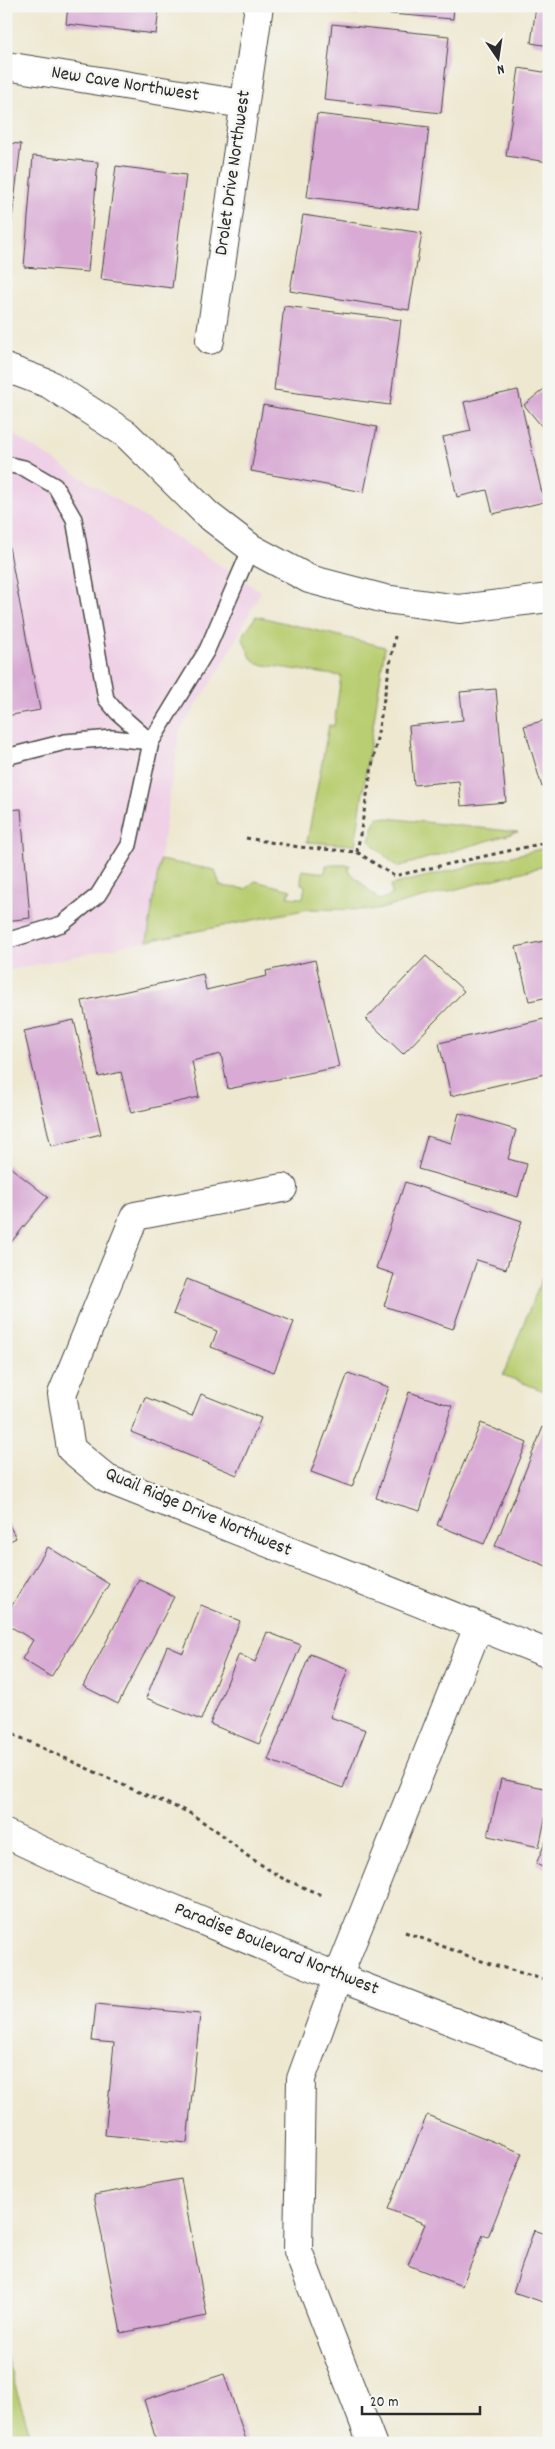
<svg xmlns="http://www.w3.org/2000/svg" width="555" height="2449" viewBox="0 0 555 2449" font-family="Dekko,sans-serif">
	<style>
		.built { fill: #efd0e6 }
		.green { fill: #b9ce72; stroke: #727c4e }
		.building { fill: #d8aad4 }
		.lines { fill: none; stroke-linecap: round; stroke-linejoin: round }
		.lane-casing { stroke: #484744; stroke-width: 18 }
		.street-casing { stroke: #484744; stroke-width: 30 }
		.secondary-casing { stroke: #484744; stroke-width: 30 }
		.path { stroke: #484744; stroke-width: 3; stroke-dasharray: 4 4; stroke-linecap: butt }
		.lane { stroke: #fff; stroke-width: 15 }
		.street { stroke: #fff; stroke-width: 28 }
		.secondary { stroke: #fff; stroke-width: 28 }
		.labels { text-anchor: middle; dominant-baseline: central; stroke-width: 5; stroke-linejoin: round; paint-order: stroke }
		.street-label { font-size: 19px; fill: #2b2b2b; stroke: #f6f6f2 }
	</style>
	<rect width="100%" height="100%" fill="#f6f6f2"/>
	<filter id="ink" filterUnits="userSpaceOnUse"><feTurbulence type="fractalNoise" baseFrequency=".02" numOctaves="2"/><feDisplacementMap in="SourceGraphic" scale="10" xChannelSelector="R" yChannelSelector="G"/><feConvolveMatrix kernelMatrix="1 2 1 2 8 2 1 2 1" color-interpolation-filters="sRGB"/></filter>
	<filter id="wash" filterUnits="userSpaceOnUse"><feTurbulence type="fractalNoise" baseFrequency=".0096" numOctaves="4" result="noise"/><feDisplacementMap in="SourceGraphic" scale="20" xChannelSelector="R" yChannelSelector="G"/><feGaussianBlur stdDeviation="1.12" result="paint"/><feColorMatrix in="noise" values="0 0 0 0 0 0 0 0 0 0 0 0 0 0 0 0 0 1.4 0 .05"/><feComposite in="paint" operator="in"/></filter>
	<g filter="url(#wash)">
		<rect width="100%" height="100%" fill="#eee8d0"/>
		<path class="built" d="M 6,430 L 261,591 L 223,664 L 180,730 L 147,941 L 6,971 Z"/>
		<path class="green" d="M 256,616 L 385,647 L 355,845 L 307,842 L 329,725 L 334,726 L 341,676 L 258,664 L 251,658 L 242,637 Z
			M 377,817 L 518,832 L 397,867 L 369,841 Z
			M 549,847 L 549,865 L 376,910 L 309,909 L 147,941 L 160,860 L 215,870 L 220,886 L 246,889 L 255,881 L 291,890 L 287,897 L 303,898 L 305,885 L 301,884 L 302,870 L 325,873 L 326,865 L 350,865 L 349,871 L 379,900 L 392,895 L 391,885 Z
			M 549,1261 L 549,1393 L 503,1375 Z
			M 6,2357 L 33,2443 L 6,2443 Z"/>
		<g id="blocks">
			<path class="building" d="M 68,6 L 184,6 L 183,11 L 159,8 L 156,34 L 66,24 Z
				M 340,6 L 454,6 L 453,19 L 340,10 Z
				M 536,6 L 549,6 L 549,46 L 531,43 Z
				M 332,24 L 449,36 L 441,113 L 324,100 Z
				M 519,68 L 549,73 L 549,162 L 506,156 Z
				M 317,114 L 429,127 L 419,210 L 307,197 Z
				M 6,143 L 21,144 L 8,253 L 6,252 Z
				M 33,156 L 98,162 L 88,272 L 24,267 Z
				M 116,166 L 186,175 L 172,288 L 101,279 Z
				M 303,215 L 422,233 L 409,310 L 290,291 Z
				M 284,306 L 401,320 L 390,405 L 274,390 Z
				M 549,385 L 549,435 L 524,405 Z
				M 518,390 L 544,502 L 493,514 L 487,490 L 457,497 L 443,437 L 471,431 L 464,402 Z
				M 263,405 L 377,427 L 364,492 L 251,471 Z
				M 6,531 L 40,710 L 6,716 Z
				M 496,689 L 506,802 L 461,806 L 459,781 L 414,785 L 409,726 L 463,720 L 460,692 Z
				M 549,719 L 549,785 L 542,787 L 524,726 Z
				M 21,809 L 30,918 L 6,921 L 6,810 Z
				M 549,940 L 549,997 L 529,1001 L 516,947 Z
				M 426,956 L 464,991 L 403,1054 L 366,1019 Z
				M 315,960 L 339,1067 L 228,1089 L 221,1054 L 192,1061 L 199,1097 L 131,1113 L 121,1072 L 99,1077 L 82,1001 L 203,974 L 206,990 L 267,976 L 266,971 Z
				M 544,1019 L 549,1037 L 549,1073 L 451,1096 L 439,1043 Z
				M 74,1020 L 101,1134 L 51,1146 L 24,1031 Z
				M 459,1113 L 516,1130 L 508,1159 L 527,1164 L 518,1197 L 418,1169 L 427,1136 L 451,1143 Z
				M 6,1164 L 48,1197 L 8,1246 L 6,1244 Z
				M 405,1182 L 522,1221 L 506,1269 L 477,1260 L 453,1329 L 384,1306 L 394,1274 L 376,1268 Z
				M 187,1279 L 294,1322 L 274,1372 L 211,1347 L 217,1331 L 173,1314 Z
				M 348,1373 L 389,1387 L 352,1487 L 311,1472 Z
				M 409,1392 L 452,1406 L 420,1511 L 376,1498 Z
				M 201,1394 L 261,1418 L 237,1475 L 131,1432 L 145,1397 L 192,1416 Z
				M 481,1423 L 527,1443 L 484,1544 L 437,1525 Z
				M 543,1427 L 549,1429 L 549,1567 L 495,1546 Z
				M 6,1519 L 16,1538 L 6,1543 Z
				M 48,1547 L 109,1584 L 51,1677 L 22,1659 L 33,1640 L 6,1624 L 6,1615 Z
				M 139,1579 L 174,1597 L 118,1704 L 83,1686 Z
				M 201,1605 L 240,1621 L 201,1720 L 146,1698 L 167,1646 L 183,1653 Z
				M 267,1632 L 301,1645 L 259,1744 L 210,1724 L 239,1654 L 255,1662 Z
				M 310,1654 L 348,1669 L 330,1717 L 366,1730 L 343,1788 L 268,1760 Z
				M 501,1779 L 549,1789 L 549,1801 L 539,1847 L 488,1836 Z
				M 549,1834 L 549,1870 L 536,1864 Z
				M 96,2004 L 200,2014 L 187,2143 L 105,2135 L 114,2043 L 92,2041 Z
				M 427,2115 L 522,2153 L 488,2237 L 483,2235 L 462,2286 L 408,2265 L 425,2224 L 388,2209 Z
				M 181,2179 L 207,2316 L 121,2333 L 94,2195 Z
				M 534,2230 L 549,2235 L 549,2304 L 513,2292 Z
				M 224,2374 L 247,2443 L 157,2443 L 144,2400 Z"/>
		</g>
	</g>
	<g filter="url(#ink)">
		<use href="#blocks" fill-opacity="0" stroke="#484744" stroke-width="1"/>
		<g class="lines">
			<g class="lane-casing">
				<path id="lane" d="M 6,464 L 24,468 L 55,486 L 74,519 L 106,699 L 117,712 L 151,742
					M 6,757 L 65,742 L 112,738 L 151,742
					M 6,941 L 62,924 L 98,895 L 129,845 L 151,742 L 207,650 L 251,548"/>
			</g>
			<g class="street-casing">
				<path id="street" d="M 6,66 L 243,104
					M 210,340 L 259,6
					M 6,368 L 49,384 L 126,434 L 208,515 L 251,548 L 309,579 L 385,599 L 459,609 L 549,598
					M 283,1188 L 135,1216 L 62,1394 L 71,1449 L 107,1479 L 549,1654
					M 372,2443 L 298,2251 L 301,2079 L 338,1977 L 478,1627"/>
			</g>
			<g class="secondary-casing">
				<path id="secondary" d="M 6,1834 L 102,1879 L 338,1977 L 549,2059"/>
			</g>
			<path class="path" d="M 246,838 L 299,847 L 357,852 L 394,876 L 549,842
				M 357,852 L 395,636
				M 6,1731 L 134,1790 L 188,1812 L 220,1833 L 246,1855 L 282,1878 L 321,1895
				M 405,1932 L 487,1963 L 549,1981"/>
			<use href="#lane" class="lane"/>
			<use href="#street" class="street"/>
			<use href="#secondary" class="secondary"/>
		</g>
	</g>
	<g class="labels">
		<g class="street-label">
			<text transform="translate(125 85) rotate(9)">New Cave Northwest</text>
			<text transform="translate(234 173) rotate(-82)">Drolet Drive Northwest</text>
			<text transform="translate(198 1513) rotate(23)">Quail Ridge Drive Northwest</text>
			<text transform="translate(276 1950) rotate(22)">Paradise Boulevard Northwest</text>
		</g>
	</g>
	<rect width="555" height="2449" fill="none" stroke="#f6f6f2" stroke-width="25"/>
	<g transform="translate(498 58) rotate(167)" stroke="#f6f6f2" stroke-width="4" paint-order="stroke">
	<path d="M0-4L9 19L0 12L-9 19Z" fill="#2b2b2b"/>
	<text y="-8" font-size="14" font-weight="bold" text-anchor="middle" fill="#2b2b2b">N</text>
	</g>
	<path d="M362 2406v8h118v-8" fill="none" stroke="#2b2b2b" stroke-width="2.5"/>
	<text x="370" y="2406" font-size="15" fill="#2b2b2b" stroke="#f6f6f2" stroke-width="4" paint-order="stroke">20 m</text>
</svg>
